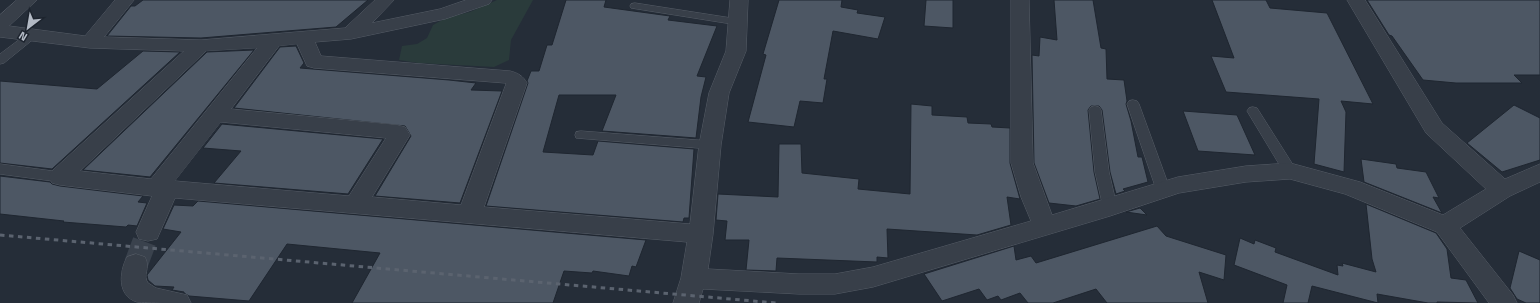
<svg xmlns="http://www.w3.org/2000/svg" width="1540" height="303" viewBox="0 0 1540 303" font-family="'Titillium Web',sans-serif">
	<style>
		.green { fill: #2a3b3b }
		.building { fill: #4d5764; stroke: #1f2630 }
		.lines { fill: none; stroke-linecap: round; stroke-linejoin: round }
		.minor-tunnel { stroke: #3a424d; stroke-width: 24; stroke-dasharray: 24 12; stroke-linecap: butt }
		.service-casing { stroke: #565d67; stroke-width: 1 }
		.minor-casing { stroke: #565d67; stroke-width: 1 }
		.service { fill: #383f49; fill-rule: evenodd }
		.minor { fill: #383f49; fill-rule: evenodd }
		.rail { stroke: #5b636f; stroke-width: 3; stroke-dasharray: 4.5 4.5; stroke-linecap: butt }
	</style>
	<rect width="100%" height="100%" fill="#252d38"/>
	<path class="green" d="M 497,0 L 533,0 L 511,40 L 509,60 L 494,67 L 418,63 L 399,60 L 402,46 L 417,44 L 427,38 L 433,25 L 446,18 L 470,12 Z"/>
	<path class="building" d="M 143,0 L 368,0 L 336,27 L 201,38 L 107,36 L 131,6 L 135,6 Z
		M 566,0 L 606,0 L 604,7 L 670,16 L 668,20 L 717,26 L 697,76 L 706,77 L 701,97 L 696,138 L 602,131 L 616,95 L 559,95 L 543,152 L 593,155 L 598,141 L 694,149 L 689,218 L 684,218 L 683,222 L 486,206 L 528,83 L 527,81 L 531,71 L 539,71 L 547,45 L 552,45 Z
		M 779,0 L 842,0 L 841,7 L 858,10 L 857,13 L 885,17 L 878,39 L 833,31 L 824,79 L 827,79 L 823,103 L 800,101 L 794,127 L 748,122 L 766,55 L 763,54 Z
		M 926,0 L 953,0 L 953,28 L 924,26 Z
		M 1054,0 L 1093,0 L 1101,48 L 1106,49 L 1107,79 L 1124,80 L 1127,101 L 1126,104 L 1131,121 L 1138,157 L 1142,157 L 1148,182 L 1123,189 L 1125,191 L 1116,194 L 1110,172 L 1102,110 L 1099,106 L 1091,106 L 1088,110 L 1094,172 L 1100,199 L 1076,206 L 1049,203 L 1034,163 L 1032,55 L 1039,56 L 1040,37 L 1057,40 Z
		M 1212,0 L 1266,0 L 1270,8 L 1327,13 L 1373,104 L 1341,101 L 1346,112 L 1344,172 L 1314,164 L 1319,99 L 1226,92 L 1211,56 L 1234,58 Z
		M 1367,0 L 1540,0 L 1540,75 L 1514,75 L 1522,83 L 1456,83 L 1423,80 L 1392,36 L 1389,35 Z
		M 296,46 L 304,63 L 300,68 L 449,80 L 476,83 L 471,90 L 502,91 L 460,203 L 375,196 L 411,136 L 405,126 L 234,108 L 280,47 Z
		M 254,50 L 150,177 L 83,170 L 207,52 Z
		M 143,51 L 180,52 L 52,169 L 0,163 L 0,81 L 97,89 Z
		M 911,104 L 932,106 L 932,115 L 967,117 L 968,123 L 991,124 L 992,127 L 1010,128 L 1010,163 L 1020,199 L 1007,197 L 1011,225 L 977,235 L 887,229 L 888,258 L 877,257 L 877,262 L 777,258 L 776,271 L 746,270 L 749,240 L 725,240 L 727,221 L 716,220 L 718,194 L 778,197 L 779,144 L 801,144 L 802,173 L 859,179 L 858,189 L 910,194 Z
		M 1514,105 L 1540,118 L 1540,160 L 1502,172 L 1467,143 Z
		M 1183,111 L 1237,115 L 1255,155 L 1198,151 Z
		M 222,124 L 383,139 L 348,194 L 214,183 L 241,151 L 203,148 Z
		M 1361,159 L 1396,164 L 1397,168 L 1426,172 L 1439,198 L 1433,197 L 1442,213 L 1364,182 Z
		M 0,176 L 50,182 L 52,184 L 60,186 L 143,196 L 138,202 L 147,203 L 137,226 L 128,225 L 126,227 L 63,222 L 64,221 L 0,214 Z
		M 198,201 L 646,240 L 636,267 L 632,266 L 629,276 L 593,271 L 592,273 L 564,271 L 553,303 L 352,303 L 380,253 L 287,244 L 249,301 L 189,296 L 184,293 L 184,292 L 172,290 L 174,287 L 155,286 L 148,280 L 147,275 L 181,232 L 163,229 L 174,205 L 193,206 Z
		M 1366,204 L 1436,233 L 1447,249 L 1451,278 L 1466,280 L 1478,303 L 1437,302 L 1437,303 L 1428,303 L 1377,294 L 1378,303 L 1312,286 L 1308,303 L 1283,303 L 1287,285 L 1234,265 L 1240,238 L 1254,244 L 1255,240 L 1276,248 L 1275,252 L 1338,275 L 1337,265 L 1343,266 L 1342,263 L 1376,272 L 1372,259 Z
		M 1140,208 L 1147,215 L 1126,212 Z
		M 1157,226 L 1166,236 L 1226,255 L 1224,280 L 1199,272 L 1208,303 L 1107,303 L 1096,289 L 1053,303 L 1028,303 L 1020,293 L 1001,300 L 998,296 L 987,300 L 979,289 L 942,301 L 924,274 L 1014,246 L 1016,260 L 1031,256 L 1036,263 Z
		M 1519,251 L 1540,260 L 1540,303 L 1526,303 L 1517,299 L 1510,288 Z"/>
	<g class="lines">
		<path class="minor-tunnel" d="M 136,264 L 148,232"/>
		<g class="service-casing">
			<path id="service" d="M 635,3 L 738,19 L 743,22 L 738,25 L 631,8 L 630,6 L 631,4 Z
				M 32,32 L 36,33 L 38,35 L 36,37 L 4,63 L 0,64 L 0,54 L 28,33 Z
				M 1133,100 L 1137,101 L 1139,104 L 1170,189 L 1168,192 L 1163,194 L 1158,192 L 1156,189 L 1127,104 L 1129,101 Z
				M 1095,106 L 1099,107 L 1101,110 L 1109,172 L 1117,207 L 1115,211 L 1110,212 L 1105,211 L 1103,207 L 1095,172 L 1089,110 L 1091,107 Z
				M 1253,107 L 1257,108 L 1295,168 L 1297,171 L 1295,174 L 1290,176 L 1285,174 L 1247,111 L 1249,108 Z
				M 581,131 L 710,141 L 715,142 L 716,145 L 715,148 L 710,149 L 576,138 L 575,135 L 576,132 Z
				M 0,164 L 60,172 L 65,174 L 67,177 L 65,180 L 60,182 L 0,174 Z"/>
		</g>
		<g class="minor-casing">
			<path id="minor" d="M 17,0 L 37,0 L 9,26 L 85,36 L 115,0 L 134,0 L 104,37 L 201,40 L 345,28 L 375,0 L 394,0 L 372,23 L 440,9 L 466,0 L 492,0 L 489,4 L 445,19 L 351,39 L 315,42 L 321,56 L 510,71 C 518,73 523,76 527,83 L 484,207 L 690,224 L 699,145 L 709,93 L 726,51 L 730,0 L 748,0 L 746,51 L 729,93 L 721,145 L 713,234 L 708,269 L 799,274 L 835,274 L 873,267 L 1031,221 L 1021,197 L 1011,163 L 1011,0 L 1029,0 L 1033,163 L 1052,215 L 1178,177 L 1246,166 L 1290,163 L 1360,182 L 1443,215 L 1486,189 L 1426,133 L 1347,0 L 1365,0 L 1442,123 L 1505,179 L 1540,164 L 1540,182 L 1510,196 L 1460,228 L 1513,295 L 1517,303 L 1489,303 L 1437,232 L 1345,194 L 1290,179 L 1246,182 L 1179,193 L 1110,216 L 873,287 L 835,294 L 799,294 L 703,289 L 699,303 L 673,303 L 681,278 L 687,242 L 175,198 L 157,239 L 148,241 L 139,239 L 136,232 L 152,196 L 60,185 L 52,183 L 49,177 L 52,171 L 184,51 L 90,48 L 0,37 L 0,15 ZM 297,44 L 307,66 L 314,68 L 505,83 L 506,84 L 461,205 L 372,197 L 410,135 L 405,127 L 397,125 L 231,109 L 279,46 ZM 257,48 L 151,179 L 80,171 L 206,51 ZM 221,122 L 386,138 L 349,196 L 175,181 Z
				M 136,254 L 145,257 C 151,269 142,275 148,283 L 156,288 L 187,295 L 191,303 C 179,303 147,303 137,302 C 117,296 119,272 127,257 Z"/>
		</g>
		<use href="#service" class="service"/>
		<use href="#minor" class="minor"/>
		<path class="rail" d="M 0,235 L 776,303"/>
	</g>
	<g transform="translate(28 28) rotate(211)" stroke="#1d242e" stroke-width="3" paint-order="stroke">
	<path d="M0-3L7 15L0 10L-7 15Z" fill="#b3bac5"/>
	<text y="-6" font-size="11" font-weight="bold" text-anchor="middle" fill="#b3bac5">N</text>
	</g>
</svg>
